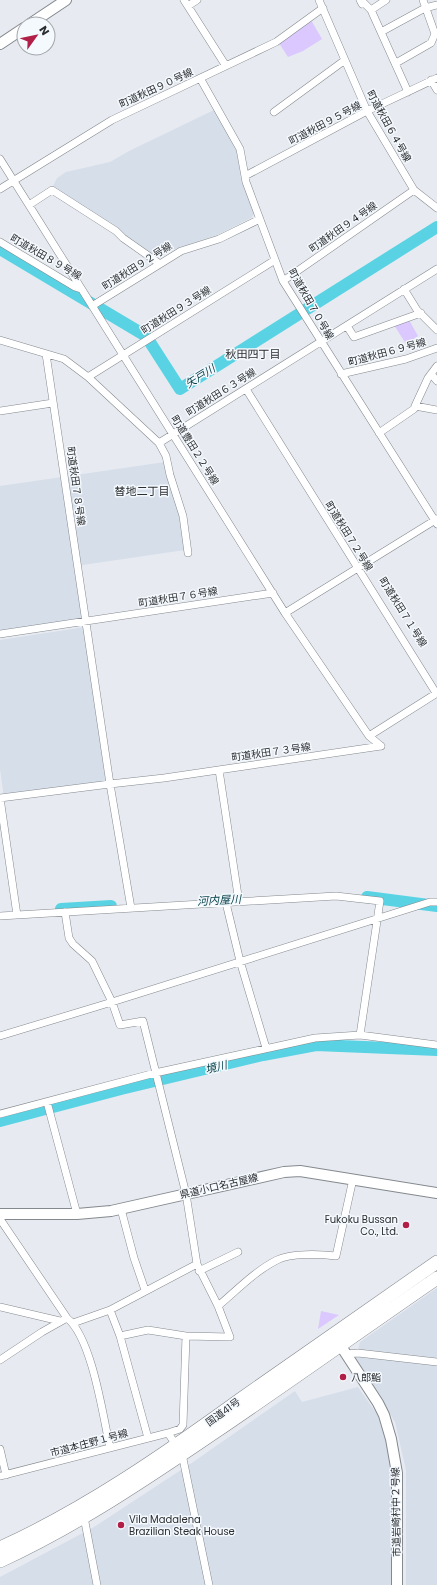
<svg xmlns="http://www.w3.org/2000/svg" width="437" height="1585" viewBox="0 0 437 1585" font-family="Poppins,'Noto Sans JP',sans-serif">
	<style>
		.built { fill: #d6deea }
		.green { fill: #dbc8fe }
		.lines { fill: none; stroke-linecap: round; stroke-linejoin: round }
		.river { stroke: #59d3e3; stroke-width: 12 }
		.street-casing { stroke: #84898e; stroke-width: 8 }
		.secondary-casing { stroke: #84898e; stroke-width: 12 }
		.highway-casing { stroke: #84898e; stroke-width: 14 }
		.street { stroke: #fff; stroke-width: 7 }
		.secondary { stroke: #fff; stroke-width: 10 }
		.highway { stroke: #fff; stroke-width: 13 }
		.poi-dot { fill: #b11f47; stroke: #f4f9fe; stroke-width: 1.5 }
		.labels { text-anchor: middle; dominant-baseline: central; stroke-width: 3; stroke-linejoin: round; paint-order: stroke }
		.street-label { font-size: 10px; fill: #2b2d2f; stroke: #f4f9fe }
		.poi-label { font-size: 10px; fill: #2b2d2f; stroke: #f4f9fe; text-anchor: start }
		.neighbourhood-label { font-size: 11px; fill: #2b2d2f; stroke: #f4f9fe }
		.water-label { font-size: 11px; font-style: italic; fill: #033e45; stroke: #f4f9fe }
	</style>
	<rect width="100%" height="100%" fill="#e7ebf1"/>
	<path class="built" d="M 214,110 L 237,152 L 241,179 L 255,212 L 251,218 L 217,235 L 172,250 L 155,258 L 51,187 L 53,186 L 57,178 L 66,172 L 110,162 L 129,151 Z
		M 165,462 L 178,509 L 185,550 L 76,566 L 84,619 L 0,631 L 0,486 Z
		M 85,627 L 108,783 L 4,798 L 0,769 L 0,640 Z
		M 437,1288 L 437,1585 L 406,1585 L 406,1470 L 395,1422 L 356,1358 L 360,1342 Z
		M 358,1387 L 379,1417 L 390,1443 L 394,1479 L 392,1585 L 0,1585 L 0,1577 L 94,1527 L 193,1462 L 295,1391 L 302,1402 Z"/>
	<path class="green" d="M 311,20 L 322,39 L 303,51 L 288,57 L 279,43 Z
		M 409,320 L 418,336 L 406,344 L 394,325 Z
		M 321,1311 L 339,1315 L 318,1329 Z"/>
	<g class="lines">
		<path class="river" d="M 0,249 L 146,336 L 180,389 L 437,227
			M 367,897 L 437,906
			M 61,909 L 111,906
			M 0,1121 L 121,1089 L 263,1055 L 316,1045 L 437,1050"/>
		<g class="street-casing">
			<path id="street" d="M 184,0 L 226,66
				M 319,0 L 367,111 L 414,190 L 437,208
				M 360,0 L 362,4 L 364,3 L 371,10
				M 386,0 L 371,10 L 408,92
				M 423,0 L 435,34
				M 188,6 L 197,0
				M 381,32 L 425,8 L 437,5
				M 396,63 L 431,43 L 435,34 L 437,33
				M 200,78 L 240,149 L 246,182 L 283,281 L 437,524
				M 431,80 L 437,90
				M 274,112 L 345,60
				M 0,159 L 285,613 L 369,736 L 381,746
				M 245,176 L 367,111 L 437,78
				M 0,189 L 112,120 L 276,42 L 323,8
				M 29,205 L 52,190 L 116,231 L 123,238 L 160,264
				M 0,242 L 75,287 L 81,289
				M 283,281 L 414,190
				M 404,289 L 417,310 L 437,330
				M 92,306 L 181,251 L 219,239 L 260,219
				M 347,326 L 354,337 L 421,313
				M 0,340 L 64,359 L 88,377 L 159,443 L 437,269
				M 46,354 L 110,784 L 131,908
				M 341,374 L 406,359 L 437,348
				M 431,374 L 437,381
				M 88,377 L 275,260
				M 246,389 L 436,693
				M 415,406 L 428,378 L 437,366
				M 0,411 L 53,403
				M 379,433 L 414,409 L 415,406 L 437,410
				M 159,443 L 166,456 L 170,475 L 183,516 L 188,553
				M 285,613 L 437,519
				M 0,634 L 273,593
				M 369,736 L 437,693
				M 219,770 L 239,902
				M 0,798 L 110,784 L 164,778 L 381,746
				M 0,798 L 17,915
				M 226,903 L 240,961 L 266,1048
				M 65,912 L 69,938 L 73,944 L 92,961 L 112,1002 L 120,1025 L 143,1021 L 186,1194 L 197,1264 L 218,1306 L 230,1337 L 186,1336 L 148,1330 L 120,1336
				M 0,916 L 336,896 L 380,901 L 360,1035
				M 0,1036 L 112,1002 L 430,902 L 437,902
				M 47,1102 L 77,1214
				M 0,1114 L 155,1073 L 315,1038 L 360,1035 L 437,1045
				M 121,1209 L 134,1258 L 145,1290
				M 0,1219 L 67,1318 C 92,1338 103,1416 110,1448
				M 199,1271 L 238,1252
				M 218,1306 C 236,1291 255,1271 277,1260 C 291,1253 320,1254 336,1256 L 353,1179
				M 0,1307 L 60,1321
				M 110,1310 L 120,1336 L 148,1438
				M 73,1323 L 110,1310 L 197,1264
				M 346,1354 L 358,1353 L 437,1362
				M 0,1360 L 42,1332 L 67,1318
				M 168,1433 L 180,1429 L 183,1425 L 186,1336
				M 0,1449 L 6,1475
				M 182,1454 L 209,1585
				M 0,1476 L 168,1433 L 176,1445
				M 84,1517 L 97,1585"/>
		</g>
		<g class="secondary-casing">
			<path id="secondary" d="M 30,24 L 66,0
				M 0,44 L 24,28
				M 0,1214 L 77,1214 L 111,1211 L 284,1172 L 300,1171 L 437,1193
				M 337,1340 L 378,1403 L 384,1415 L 391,1439 L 397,1473 L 397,1585"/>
		</g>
		<g class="highway-casing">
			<path id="highway" d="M 0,1548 C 86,1509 165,1454 241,1399 C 306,1353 372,1308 437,1262
				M 0,1561 C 76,1526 146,1479 215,1432 C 290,1381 363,1329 437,1278"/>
		</g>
		<use href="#street" class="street"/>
		<use href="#secondary" class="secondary"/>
		<use href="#highway" class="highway"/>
	</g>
	<g class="poi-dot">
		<circle cx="406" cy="1225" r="4"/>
		<circle cx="343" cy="1377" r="4"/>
		<circle cx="121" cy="1525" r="4"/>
	</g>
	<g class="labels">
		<g class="street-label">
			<text transform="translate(156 88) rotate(-25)">町道秋田９０号線</text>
			<text transform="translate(325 123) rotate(-28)">町道秋田９５号線</text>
			<text transform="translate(389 126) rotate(61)">町道秋田６４号線</text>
			<text transform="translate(343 227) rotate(-35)">町道秋田９４号線</text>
			<text transform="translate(46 257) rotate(30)">町道秋田８９号線</text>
			<text transform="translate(137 266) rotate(-32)">町道秋田９２号線</text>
			<text transform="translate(311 304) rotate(60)">町道秋田７０号線</text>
			<text transform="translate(176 310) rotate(-32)">町道秋田９３号線</text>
			<text transform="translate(387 352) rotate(-15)">町道秋田６９号線</text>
			<text transform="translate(221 392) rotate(-32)">町道秋田６３号線</text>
			<text transform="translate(195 450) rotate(58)">町道豊田２２号線</text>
			<text transform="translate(76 486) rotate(82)">町道秋田７８号線</text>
			<text transform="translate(349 536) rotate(58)">町道秋田７２号線</text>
			<text transform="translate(178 597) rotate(-9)">町道秋田７６号線</text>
			<text transform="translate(403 612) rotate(58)">町道秋田７１号線</text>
			<text transform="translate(271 752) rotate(-8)">町道秋田７３号線</text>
			<text transform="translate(219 1186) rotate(-13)">県道小口名古屋線</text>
			<text transform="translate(223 1412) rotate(-36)">国道41号</text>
			<text transform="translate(89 1443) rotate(-15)">市道本庄野１号線</text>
			<text transform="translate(396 1512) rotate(-91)">市道岩崎村中２号線</text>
		</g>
		<g class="poi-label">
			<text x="398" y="1219" text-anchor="end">Fukoku Bussan<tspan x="398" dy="12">Co., Ltd.</tspan></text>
			<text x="351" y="1377">八郎鮨</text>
			<text x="129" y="1519">Vila Madalena<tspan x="129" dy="12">Brazilian Steak House</tspan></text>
		</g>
		<g class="neighbourhood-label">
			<text x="253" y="354">秋田四丁目</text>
			<text x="142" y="491">替地二丁目</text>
		</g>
		<g class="water-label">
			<text transform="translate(200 376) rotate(-32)">矢戸川</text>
			<text transform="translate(219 900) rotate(-3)">河内屋川</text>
			<text transform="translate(216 1067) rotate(-14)">境川</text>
		</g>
	</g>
	<g transform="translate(36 36) rotate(57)"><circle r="19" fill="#f4f9fe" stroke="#a4a7ab"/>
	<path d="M0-3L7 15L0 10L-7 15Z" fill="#b11f47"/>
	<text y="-6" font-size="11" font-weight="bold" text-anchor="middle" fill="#2b2d2f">N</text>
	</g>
</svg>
